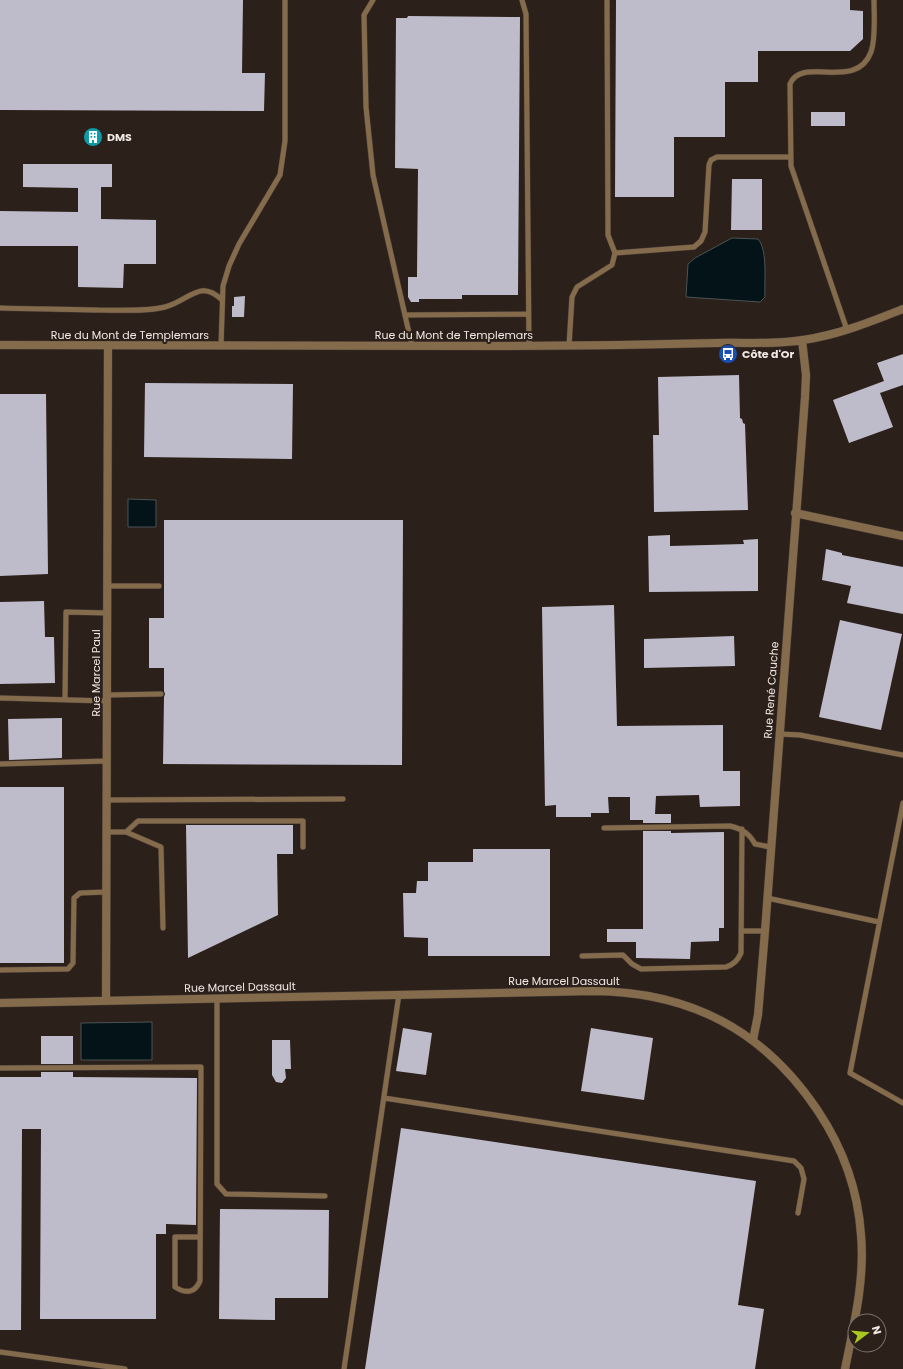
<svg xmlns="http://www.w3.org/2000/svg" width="903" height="1369" viewBox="0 0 903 1369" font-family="Poppins,sans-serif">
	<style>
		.water { fill: #041318; stroke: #4b5355 }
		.building { fill: #bebccb }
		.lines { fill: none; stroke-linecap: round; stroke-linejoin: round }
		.service-casing { stroke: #483c36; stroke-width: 6 }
		.minor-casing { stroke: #483c36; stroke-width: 9 }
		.service { stroke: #846b4c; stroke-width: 5 }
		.minor { stroke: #846b4c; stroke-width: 8 }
		.labels { text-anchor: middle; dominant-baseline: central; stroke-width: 4; stroke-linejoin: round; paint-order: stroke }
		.poi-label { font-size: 11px; font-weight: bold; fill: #f1e8e4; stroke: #2c201a; text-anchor: start }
		.street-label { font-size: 11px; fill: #f1e8e4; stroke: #2c201a }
	</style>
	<rect width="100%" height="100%" fill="#2c201a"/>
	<path class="water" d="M 732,238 L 758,239 C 768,250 764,282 765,297 L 760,302 L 686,297 L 688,264 L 695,258 Z
		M 128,499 L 156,500 L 156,527 L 128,527 Z
		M 152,1022 L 152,1060 L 81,1060 L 81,1023 Z"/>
	<path class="building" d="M 0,0 L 243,0 L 242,73 L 265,73 L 264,111 L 0,110 Z
		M 616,0 L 850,0 L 850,10 L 863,11 L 863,39 L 850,51 L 758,51 L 758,82 L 725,82 L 725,137 L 674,137 L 674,197 L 615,197 Z
		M 408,16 L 520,17 L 518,295 L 462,295 L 462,299 L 419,299 L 419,302 L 411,302 L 408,297 L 408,277 L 417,277 L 418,169 L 395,168 L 396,18 L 407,18 Z
		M 811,112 L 845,112 L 845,126 L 811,126 Z
		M 23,164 L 112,164 L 112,187 L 101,187 L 101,219 L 156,220 L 156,264 L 124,264 L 123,288 L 78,287 L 78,246 L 0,246 L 0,211 L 78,212 L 78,188 L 23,187 Z
		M 732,179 L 762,179 L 762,230 L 731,230 Z
		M 245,296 L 244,317 L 232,317 L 232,306 L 234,306 L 234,297 Z
		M 903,354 L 903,385 L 880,393 L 893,427 L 849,443 L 833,400 L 884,381 L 877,363 Z
		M 739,375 L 740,418 L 742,419 L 743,423 L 745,424 L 748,510 L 654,512 L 653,435 L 659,435 L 658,377 Z
		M 145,383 L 293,384 L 292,459 L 144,457 Z
		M 0,394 L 46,394 L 48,574 L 0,576 Z
		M 164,520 L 403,520 L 402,765 L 163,764 L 164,697 L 165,694 L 164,691 L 164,668 L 149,668 L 149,618 L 164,618 Z
		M 670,535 L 670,546 L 744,544 L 743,540 L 758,539 L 758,591 L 649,592 L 648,536 Z
		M 826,549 L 842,553 L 842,555 L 903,567 L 903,614 L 847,603 L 851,586 L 822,580 Z
		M 44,601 L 45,637 L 54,637 L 55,683 L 0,684 L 0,602 Z
		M 614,605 L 617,726 L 723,725 L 723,771 L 740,771 L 740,806 L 700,807 L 699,795 L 656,796 L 655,814 L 671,814 L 671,823 L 643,823 L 643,820 L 630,820 L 630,797 L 608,797 L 609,813 L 591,813 L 591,817 L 556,817 L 556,805 L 545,806 L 542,607 Z
		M 840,620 L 902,634 L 881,730 L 819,717 Z
		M 734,636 L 735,666 L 644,668 L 644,639 Z
		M 62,718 L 62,758 L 9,760 L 8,719 Z
		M 0,787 L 64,787 L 64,963 L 0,963 Z
		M 186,825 L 293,825 L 293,854 L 277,854 L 278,915 L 188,958 Z
		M 643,831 L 671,831 L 671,833 L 724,832 L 724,928 L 719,928 L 719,941 L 691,942 L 690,959 L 636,958 L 636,942 L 607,942 L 607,929 L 643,929 Z
		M 473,849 L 550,849 L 550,956 L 428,956 L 428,938 L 404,937 L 403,893 L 416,893 L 417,881 L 428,881 L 428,862 L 473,862 Z
		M 403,1028 L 432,1033 L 426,1075 L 396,1071 Z
		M 591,1028 L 653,1038 L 644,1100 L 581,1091 Z
		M 41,1036 L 73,1036 L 73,1064 L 41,1064 Z
		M 272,1040 L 290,1040 L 291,1069 L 285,1069 L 286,1078 L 282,1083 L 276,1082 L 272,1075 Z
		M 41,1072 L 73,1072 L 73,1077 L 197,1078 L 196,1225 L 166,1224 L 166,1234 L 156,1234 L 156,1319 L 40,1319 L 41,1129 L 22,1129 L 21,1330 L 0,1330 L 0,1077 L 41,1077 Z
		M 401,1128 L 756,1181 L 738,1305 L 764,1309 L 755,1369 L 365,1369 Z
		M 220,1209 L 329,1210 L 328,1298 L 275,1298 L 275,1320 L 219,1319 Z"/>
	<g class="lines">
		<g class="service-casing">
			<path id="service" d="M 373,0 L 364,15 L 366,107 L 373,175 L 412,346
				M 522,0 L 526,14 L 529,346
				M 615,253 L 694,247 L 701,241 L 705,232 L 709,165 L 711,160 L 717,157 L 790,157
				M 0,308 C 33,309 65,309 98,310 C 120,310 143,312 165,307 C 189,301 200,278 222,300
				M 405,315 L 528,314
				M 847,330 L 791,166 L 790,84 C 802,55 856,92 871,52 C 876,38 874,15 874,0
				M 221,346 L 223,286 L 229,266 L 239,244 L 280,175 L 285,141 L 285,0
				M 569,346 L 572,297 L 577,287 L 612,265 L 615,253 L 608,235 L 607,0
				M 108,586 L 159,586
				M 107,695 L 161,694
				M 0,698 L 107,701
				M 65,700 L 66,612 L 108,613
				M 779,734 L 800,735 L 903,755
				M 0,764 L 107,761
				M 106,800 L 343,799
				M 903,803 L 850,1073 L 903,1103
				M 604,828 L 730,826 C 742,829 749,833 755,844 L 770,847
				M 106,832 L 126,832 L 138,821 L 303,821 L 303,847
				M 126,832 L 161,847 L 163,928
				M 767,898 L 879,922
				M 742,931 L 765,931
				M 582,956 L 623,955 L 632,964 L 641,969 L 726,967 C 733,965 738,960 741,953 L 742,829
				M 0,970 L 68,969 L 73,963 L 74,898 L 80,893 L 106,892
				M 217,998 L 217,1184 L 226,1194 L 325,1196
				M 0,1068 L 201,1067 L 200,1281 C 195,1293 186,1294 175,1287 L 175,1237 L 200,1237
				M 384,1098 L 794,1161 L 801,1168 L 804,1179 L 798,1213
				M 0,1352 L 125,1369
				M 344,1369 L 399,994"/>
		</g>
		<g class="minor-casing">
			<path id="minor" d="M 0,345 C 166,346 332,346 497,346 C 570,346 643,345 716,343 C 745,342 774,345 803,340 C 838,335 870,322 903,309
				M 795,513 L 903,536
				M 106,1001 L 108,345
				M 0,1003 L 594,991 C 690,992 764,1030 818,1111 C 842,1147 858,1190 861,1235 C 865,1280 854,1324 845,1369
				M 753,1040 L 758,1015 L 765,931 L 805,397 L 806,375 L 802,340"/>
		</g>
		<use href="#service" class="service"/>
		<use href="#minor" class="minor"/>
	</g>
	<defs>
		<g id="building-disc" transform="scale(1)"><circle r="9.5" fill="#0f9aa8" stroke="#2c201a"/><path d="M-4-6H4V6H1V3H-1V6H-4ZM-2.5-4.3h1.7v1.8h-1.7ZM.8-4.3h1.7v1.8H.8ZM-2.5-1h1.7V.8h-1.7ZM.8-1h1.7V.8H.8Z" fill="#fff"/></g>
		<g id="bus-disc" transform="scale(1)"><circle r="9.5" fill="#1a4fb4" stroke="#2c201a"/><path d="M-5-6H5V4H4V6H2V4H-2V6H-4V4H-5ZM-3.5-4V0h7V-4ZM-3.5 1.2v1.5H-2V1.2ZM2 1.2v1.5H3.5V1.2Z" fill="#fff"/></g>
	</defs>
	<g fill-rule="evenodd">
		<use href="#building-disc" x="93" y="137"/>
		<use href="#bus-disc" x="728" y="354"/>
	</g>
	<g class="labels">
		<g class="poi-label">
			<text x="107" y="137">DMS</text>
			<text x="742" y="354">Côte d'Or</text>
		</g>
		<g class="street-label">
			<text x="130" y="335">Rue du Mont de Templemars</text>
			<text x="454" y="335">Rue du Mont de Templemars</text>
			<text transform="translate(96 673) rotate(-90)">Rue Marcel Paul</text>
			<text transform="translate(771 690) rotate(-86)">Rue René Cauche</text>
			<text x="564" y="981">Rue Marcel Dassault</text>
			<text transform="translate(240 987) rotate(-1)">Rue Marcel Dassault</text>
		</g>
	</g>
	<g transform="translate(867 1333) rotate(74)"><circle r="19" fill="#2c201a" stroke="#7b706b"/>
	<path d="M0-3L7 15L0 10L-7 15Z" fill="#a8c71e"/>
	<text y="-6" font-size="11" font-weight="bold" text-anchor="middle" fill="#f1e8e4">N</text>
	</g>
</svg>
